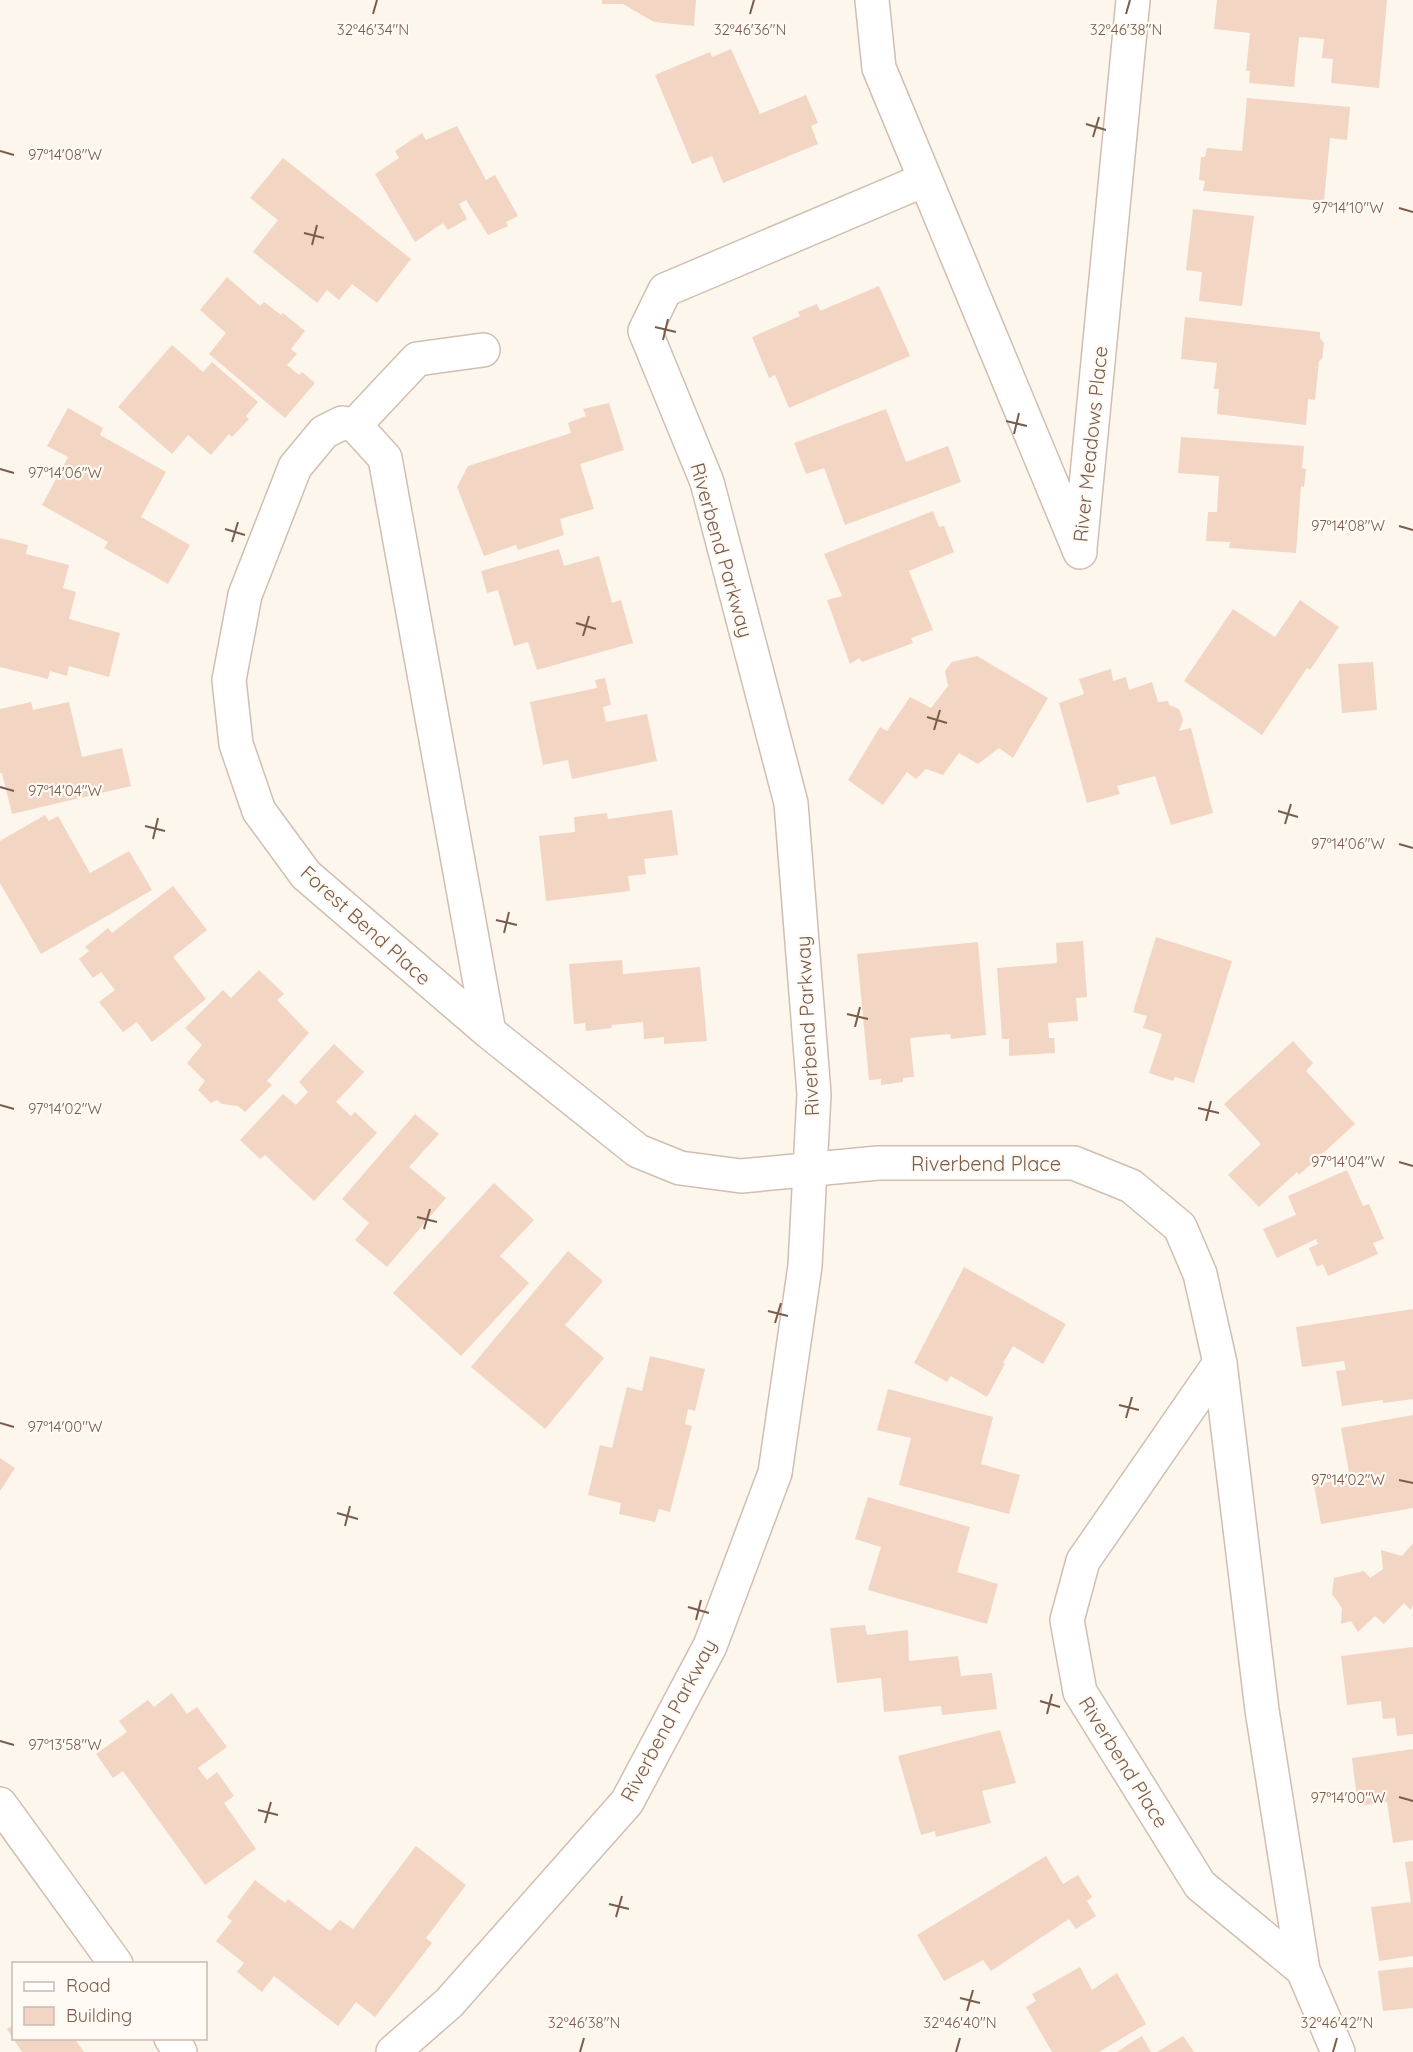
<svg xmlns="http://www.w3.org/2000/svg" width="1413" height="2052" viewBox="0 0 1413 2052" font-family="Quicksand,sans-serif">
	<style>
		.building { fill: #f3d5c3 }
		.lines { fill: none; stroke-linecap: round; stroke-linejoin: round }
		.street-casing { stroke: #d1beb0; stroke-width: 36 }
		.street { stroke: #fff; stroke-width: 33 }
		.ticks { fill: none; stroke: #7a5c4d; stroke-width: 2 }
		.labels { text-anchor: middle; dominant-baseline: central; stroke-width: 4.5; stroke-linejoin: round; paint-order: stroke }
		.street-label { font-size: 20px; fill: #7a5c4d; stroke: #fffaf3 }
		.ticks-label { font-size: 15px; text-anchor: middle; fill: #7a5c4d; stroke: #fffaf3; stroke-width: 4.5; stroke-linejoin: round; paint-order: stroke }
	</style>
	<rect width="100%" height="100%" fill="#fdf6ec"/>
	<path class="building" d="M 602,0 L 696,0 L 694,26 L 654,22 L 623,4 L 602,4 Z
		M 1217,0 L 1387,0 L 1379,88 L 1331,83 L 1333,59 L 1322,58 L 1324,39 L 1299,37 L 1294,87 L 1249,83 L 1250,71 L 1246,71 L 1250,33 L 1214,29 Z
		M 731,49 L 760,114 L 806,95 L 818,123 L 811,126 L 818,144 L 723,183 L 712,156 L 692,164 L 655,75 L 710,52 L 712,57 Z
		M 1247,98 L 1350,107 L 1347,140 L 1330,138 L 1324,201 L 1203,191 L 1205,181 L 1199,180 L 1201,157 L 1205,157 L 1207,148 L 1242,151 Z
		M 457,126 L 486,180 L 495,175 L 518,216 L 506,222 L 508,226 L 488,235 L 466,200 L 459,204 L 467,219 L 448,230 L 443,223 L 415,242 L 375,174 L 399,158 L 395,151 L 422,133 L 426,140 Z
		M 283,158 L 411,259 L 377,303 L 352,284 L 339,300 L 327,290 L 317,303 L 253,252 L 278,220 L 250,198 Z
		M 1193,209 L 1254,216 L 1242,306 L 1199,301 L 1202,272 L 1186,270 Z
		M 227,277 L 260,306 L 264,302 L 281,315 L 283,313 L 305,331 L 291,349 L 297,354 L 287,365 L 299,375 L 302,372 L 315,383 L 285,418 L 209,354 L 226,333 L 200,310 Z
		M 879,286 L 910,356 L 789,408 L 775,375 L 769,378 L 752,337 L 800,316 L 798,312 L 817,304 L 820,311 Z
		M 1185,317 L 1320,332 L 1320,338 L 1324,343 L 1322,359 L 1319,361 L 1315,400 L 1308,399 L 1306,425 L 1217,414 L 1219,389 L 1214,389 L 1217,363 L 1181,359 Z
		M 172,345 L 203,372 L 212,362 L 258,402 L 246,416 L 249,419 L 232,437 L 229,434 L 211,455 L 188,435 L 172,454 L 118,407 Z
		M 609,403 L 624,450 L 580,464 L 594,509 L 560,519 L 564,535 L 518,550 L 516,545 L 484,556 L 457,487 L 468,466 L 571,433 L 568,423 L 586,416 L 583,409 Z
		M 68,408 L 103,428 L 100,435 L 166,472 L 141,517 L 190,545 L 168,584 L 104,548 L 108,542 L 42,505 L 68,457 L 47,446 Z
		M 886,409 L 906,462 L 948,446 L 961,482 L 845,525 L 824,468 L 806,474 L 794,443 Z
		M 1181,437 L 1304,446 L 1302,468 L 1306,469 L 1304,487 L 1301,486 L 1296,553 L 1229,548 L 1230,542 L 1206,541 L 1208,512 L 1217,512 L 1219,476 L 1178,473 Z
		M 933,511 L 939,527 L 944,526 L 954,552 L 909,571 L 933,630 L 911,638 L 913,643 L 862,662 L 859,658 L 850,664 L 827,600 L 842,596 L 824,554 Z
		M 0,538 L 28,545 L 26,554 L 69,565 L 63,588 L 76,592 L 69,619 L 120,633 L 109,677 L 69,666 L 67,676 L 50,671 L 48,679 L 0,667 Z
		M 559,549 L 564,566 L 599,556 L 612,603 L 621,600 L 633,643 L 537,670 L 528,642 L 514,646 L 498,590 L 487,593 L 481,571 Z
		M 1300,600 L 1339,627 L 1310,670 L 1307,668 L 1262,735 L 1184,681 L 1233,609 L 1275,637 Z
		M 977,656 L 1048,698 L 1013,758 L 999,748 L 978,764 L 959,753 L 943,775 L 926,769 L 916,779 L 907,772 L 883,805 L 848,780 L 880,727 L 887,731 L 910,697 L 931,708 L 948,686 L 945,671 L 952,662 Z
		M 1373,662 L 1377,710 L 1342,713 L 1338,664 Z
		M 1111,669 L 1113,681 L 1126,677 L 1129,690 L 1152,682 L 1158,702 L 1168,701 L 1169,705 L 1179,709 L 1183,720 L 1179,731 L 1191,728 L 1213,813 L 1171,825 L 1155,776 L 1117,786 L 1120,794 L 1087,803 L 1059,703 L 1084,694 L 1079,679 Z
		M 605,678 L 611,705 L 603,707 L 606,722 L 647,714 L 657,761 L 572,779 L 568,760 L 543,765 L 530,702 L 597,688 L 595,680 Z
		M 31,702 L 33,710 L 69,702 L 82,757 L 122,748 L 131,786 L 12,814 L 2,773 L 0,773 L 0,709 Z
		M 672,810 L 678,855 L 644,859 L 646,874 L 628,876 L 630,891 L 546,901 L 539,836 L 575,832 L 574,817 L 607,813 L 608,819 Z
		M 45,815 L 49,821 L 58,816 L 90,873 L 129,851 L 152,890 L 41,954 L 0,883 L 0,841 Z
		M 173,886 L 207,930 L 173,957 L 206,999 L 152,1042 L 137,1022 L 123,1032 L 99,1002 L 115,990 L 101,972 L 93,978 L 79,959 L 89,951 L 85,947 L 108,928 L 112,933 Z
		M 1156,937 L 1232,961 L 1194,1083 L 1175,1077 L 1173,1081 L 1149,1073 L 1162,1034 L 1143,1028 L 1147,1016 L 1133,1012 Z
		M 1083,941 L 1087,997 L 1076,998 L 1078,1021 L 1048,1023 L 1049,1038 L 1054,1038 L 1055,1053 L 1009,1056 L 1009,1039 L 1002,1039 L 997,968 L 1057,963 L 1056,943 Z
		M 978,942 L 986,1035 L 951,1039 L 950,1034 L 910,1038 L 914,1077 L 903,1078 L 903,1082 L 881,1085 L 881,1079 L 869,1080 L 857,954 Z
		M 622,960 L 623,974 L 700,967 L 707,1041 L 664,1044 L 664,1037 L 644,1039 L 643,1022 L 611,1025 L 612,1028 L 586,1031 L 585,1023 L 574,1024 L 569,964 Z
		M 259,970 L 284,994 L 277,1000 L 309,1033 L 267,1081 L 272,1085 L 245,1112 L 238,1106 L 222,1104 L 217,1100 L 211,1103 L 198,1090 L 205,1081 L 187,1063 L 202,1045 L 185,1028 L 223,990 L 231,998 Z
		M 1293,1041 L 1313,1063 L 1306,1071 L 1355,1124 L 1299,1175 L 1297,1172 L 1259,1207 L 1228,1175 L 1261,1144 L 1224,1104 Z
		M 334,1044 L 364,1072 L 336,1102 L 351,1116 L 355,1112 L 377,1133 L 314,1201 L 265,1155 L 260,1159 L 240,1140 L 283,1094 L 296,1105 L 308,1092 L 299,1082 Z
		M 415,1114 L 439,1134 L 409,1167 L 446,1198 L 387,1267 L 355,1240 L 369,1223 L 342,1199 Z
		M 1347,1170 L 1363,1206 L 1369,1204 L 1384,1239 L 1373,1243 L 1378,1254 L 1328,1276 L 1323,1264 L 1317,1267 L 1309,1248 L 1318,1244 L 1316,1239 L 1277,1258 L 1263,1229 L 1296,1215 L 1288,1196 Z
		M 494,1183 L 534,1220 L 500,1256 L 529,1283 L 461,1356 L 393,1293 Z
		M 568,1251 L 603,1281 L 565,1325 L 604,1358 L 545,1429 L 471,1367 Z
		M 964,1267 L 1066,1324 L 1043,1364 L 1013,1346 L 1003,1363 L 1005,1364 L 987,1397 L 951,1376 L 947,1382 L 914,1363 Z
		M 1413,1309 L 1413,1399 L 1383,1403 L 1383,1400 L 1342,1406 L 1336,1371 L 1346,1370 L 1344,1361 L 1302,1367 L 1296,1327 Z
		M 650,1356 L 705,1369 L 695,1411 L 688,1409 L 685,1424 L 692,1426 L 670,1512 L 659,1509 L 655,1522 L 619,1514 L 621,1503 L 588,1495 L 600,1445 L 612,1448 L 627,1387 L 642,1391 Z
		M 888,1389 L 993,1417 L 981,1464 L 1020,1475 L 1009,1514 L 899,1485 L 911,1438 L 877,1430 Z
		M 1413,1415 L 1413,1508 L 1321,1524 L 1314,1485 L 1350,1478 L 1341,1428 Z
		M 0,1458 L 15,1468 L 0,1491 Z
		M 868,1497 L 970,1527 L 957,1572 L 998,1584 L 987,1624 L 868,1590 L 881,1547 L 855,1539 Z
		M 1413,1543 L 1413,1604 L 1411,1610 L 1404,1603 L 1384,1624 L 1375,1616 L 1358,1632 L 1351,1621 L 1341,1624 L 1342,1608 L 1332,1594 L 1334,1578 L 1364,1571 L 1370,1578 L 1383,1569 L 1381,1550 L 1402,1556 Z
		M 865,1625 L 867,1635 L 908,1630 L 909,1661 L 958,1656 L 961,1676 L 992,1673 L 997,1709 L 942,1715 L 941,1706 L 884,1712 L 881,1678 L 837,1683 L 830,1628 Z
		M 1413,1647 L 1413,1734 L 1397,1736 L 1395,1718 L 1383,1719 L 1381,1701 L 1347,1705 L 1341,1656 Z
		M 172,1693 L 187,1714 L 197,1707 L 227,1747 L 198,1768 L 207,1780 L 217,1772 L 234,1796 L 224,1803 L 256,1849 L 205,1885 L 123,1771 L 113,1778 L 96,1754 L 127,1732 L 119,1721 L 148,1700 L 154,1707 Z
		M 1000,1730 L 1016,1783 L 982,1791 L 991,1823 L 936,1837 L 935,1831 L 921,1835 L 898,1756 Z
		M 1413,1749 L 1413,1840 L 1393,1843 L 1387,1802 L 1358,1806 L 1352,1758 Z
		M 416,1846 L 466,1885 L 426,1938 L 432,1943 L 375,2017 L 356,2002 L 338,2026 L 274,1976 L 262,1992 L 237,1972 L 244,1963 L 216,1941 L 232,1921 L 227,1917 L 255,1880 L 285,1903 L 288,1899 L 330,1931 L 340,1920 L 353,1929 Z
		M 1046,1856 L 1063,1884 L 1078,1875 L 1092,1897 L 1087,1901 L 1096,1916 L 1076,1929 L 1069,1919 L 991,1971 L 983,1960 L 944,1981 L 917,1935 Z
		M 1413,1861 L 1413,1956 L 1379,1961 L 1371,1907 L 1411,1902 L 1405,1862 Z
		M 1080,1967 L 1092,1990 L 1117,1973 L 1146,2024 L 1099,2052 L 1052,2052 L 1026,2007 L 1036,2001 L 1032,1994 Z
		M 1413,1967 L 1413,2008 L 1383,2011 L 1378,1971 Z
		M 14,2025 L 14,2038 L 74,2038 L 84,2052 L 22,2052 L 7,2029 Z
		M 1142,2036 L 1151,2052 L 1117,2052 L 1132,2042 Z
		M 1183,2036 L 1194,2052 L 1157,2052 Z"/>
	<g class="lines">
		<g class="street-casing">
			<path id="street" d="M 872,0 L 879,68 L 1080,552
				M 355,425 L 417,359 L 483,350
				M 1080,548 L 1133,0
				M 489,1032 L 385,458 L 355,425 L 342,423 L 324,432 L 295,467 L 245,595 L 229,680 L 236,744 L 259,811 L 306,875 L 489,1032 L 638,1151 L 680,1168 L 741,1176 L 878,1163 L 1074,1163 L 1131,1186 L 1180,1227 L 1200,1274 L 1220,1363 L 1262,1710 L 1303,1970 L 1338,2052
				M 1220,1363 L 1083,1561 L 1067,1620 L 1080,1692 L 1200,1885 L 1303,1970
				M 0,1804 L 116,1964
				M 171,2038 L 180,2052
				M 393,2052 L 449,2003 L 627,1802 L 710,1646 L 775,1473 L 805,1266 L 814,1094 L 791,803 L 707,482 L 645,331 L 665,290 L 924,180"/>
		</g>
		<use href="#street" class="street"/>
	</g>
	<path class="ticks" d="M 373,14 L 377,0M 750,14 L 754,0M 1126,14 L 1130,0M 1086,124 L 1106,130M 1093,137 L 1099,117M 0,151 L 14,155M 1399,208 L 1413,212M 304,233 L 324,238M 312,245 L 317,225M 655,327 L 676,332M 663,340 L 668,319M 1006,421 L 1027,426M 1014,434 L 1019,413M 0,469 L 14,473M 1399,526 L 1413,530M 225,529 L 245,535M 232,542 L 238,522M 576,623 L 596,629M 583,636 L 589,616M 927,717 L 947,723M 934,730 L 940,710M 0,787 L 14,791M 1278,811 L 1298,817M 1285,824 L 1291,804M 145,826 L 165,831M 153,839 L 158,818M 1399,844 L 1413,848M 496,920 L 517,925M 504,933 L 509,912M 847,1014 L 868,1019M 855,1027 L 860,1007M 0,1105 L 14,1109M 1198,1108 L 1219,1113M 1206,1121 L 1211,1101M 1399,1162 L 1413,1166M 417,1217 L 437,1222M 424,1229 L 430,1209M 768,1311 L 788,1316M 775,1323 L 781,1303M 1119,1405 L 1139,1410M 1126,1418 L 1132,1397M 0,1423 L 14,1427M 1399,1480 L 1413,1483M 337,1513 L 358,1519M 345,1526 L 350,1506M 688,1607 L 709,1613M 696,1620 L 701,1600M 1040,1701 L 1060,1707M 1047,1714 L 1052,1694M 0,1741 L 14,1745M 1399,1797 L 1413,1801M 258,1810 L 278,1815M 265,1823 L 271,1802M 609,1904 L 629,1909M 616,1917 L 622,1896M 960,1998 L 980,2003M 967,2011 L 973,1990M 580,2052 L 584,2038M 956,2052 L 960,2038M 1333,2052 L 1337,2038"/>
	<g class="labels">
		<g class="street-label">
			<text transform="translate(1090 444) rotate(-84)">River Meadows Place</text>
			<text transform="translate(722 550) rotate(74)">Riverbend Parkway</text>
			<text transform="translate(366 925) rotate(42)">Forest Bend Place</text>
			<text transform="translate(807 1026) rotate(-93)">Riverbend Parkway</text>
			<text x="986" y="1163">Riverbend Place</text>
			<text transform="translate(668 1720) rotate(-62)">Riverbend Parkway</text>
			<text transform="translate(1124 1762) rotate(58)">Riverbend Place</text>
		</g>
	</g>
	<g class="ticks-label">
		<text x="373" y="35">32°46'34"N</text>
		<text x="750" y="35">32°46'36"N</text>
		<text x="1126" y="35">32°46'38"N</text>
		<text x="65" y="160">97°14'08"W</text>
		<text x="1348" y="213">97°14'10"W</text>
		<text x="65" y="478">97°14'06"W</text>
		<text x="1348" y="531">97°14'08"W</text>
		<text x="65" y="796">97°14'04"W</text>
		<text x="1348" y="849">97°14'06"W</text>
		<text x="65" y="1114">97°14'02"W</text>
		<text x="1348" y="1167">97°14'04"W</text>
		<text x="65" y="1432">97°14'00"W</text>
		<text x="1348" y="1485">97°14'02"W</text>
		<text x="65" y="1750">97°13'58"W</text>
		<text x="1348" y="1803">97°14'00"W</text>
		<text x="584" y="2028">32°46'38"N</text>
		<text x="960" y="2028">32°46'40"N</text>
		<text x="1337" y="2028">32°46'42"N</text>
	</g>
	<rect x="12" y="1962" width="195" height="78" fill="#fffaf3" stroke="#cabbb1" stroke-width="1.5"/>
	<rect x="24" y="1982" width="30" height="9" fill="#ffffff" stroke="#cabbb1" stroke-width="1.5"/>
	<text x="66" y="1992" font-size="18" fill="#7a5c4d">Road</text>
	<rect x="24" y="2007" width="30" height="18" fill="#f3d5c3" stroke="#cabbb1" stroke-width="1.5"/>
	<text x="66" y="2022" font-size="18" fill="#7a5c4d">Building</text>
</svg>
